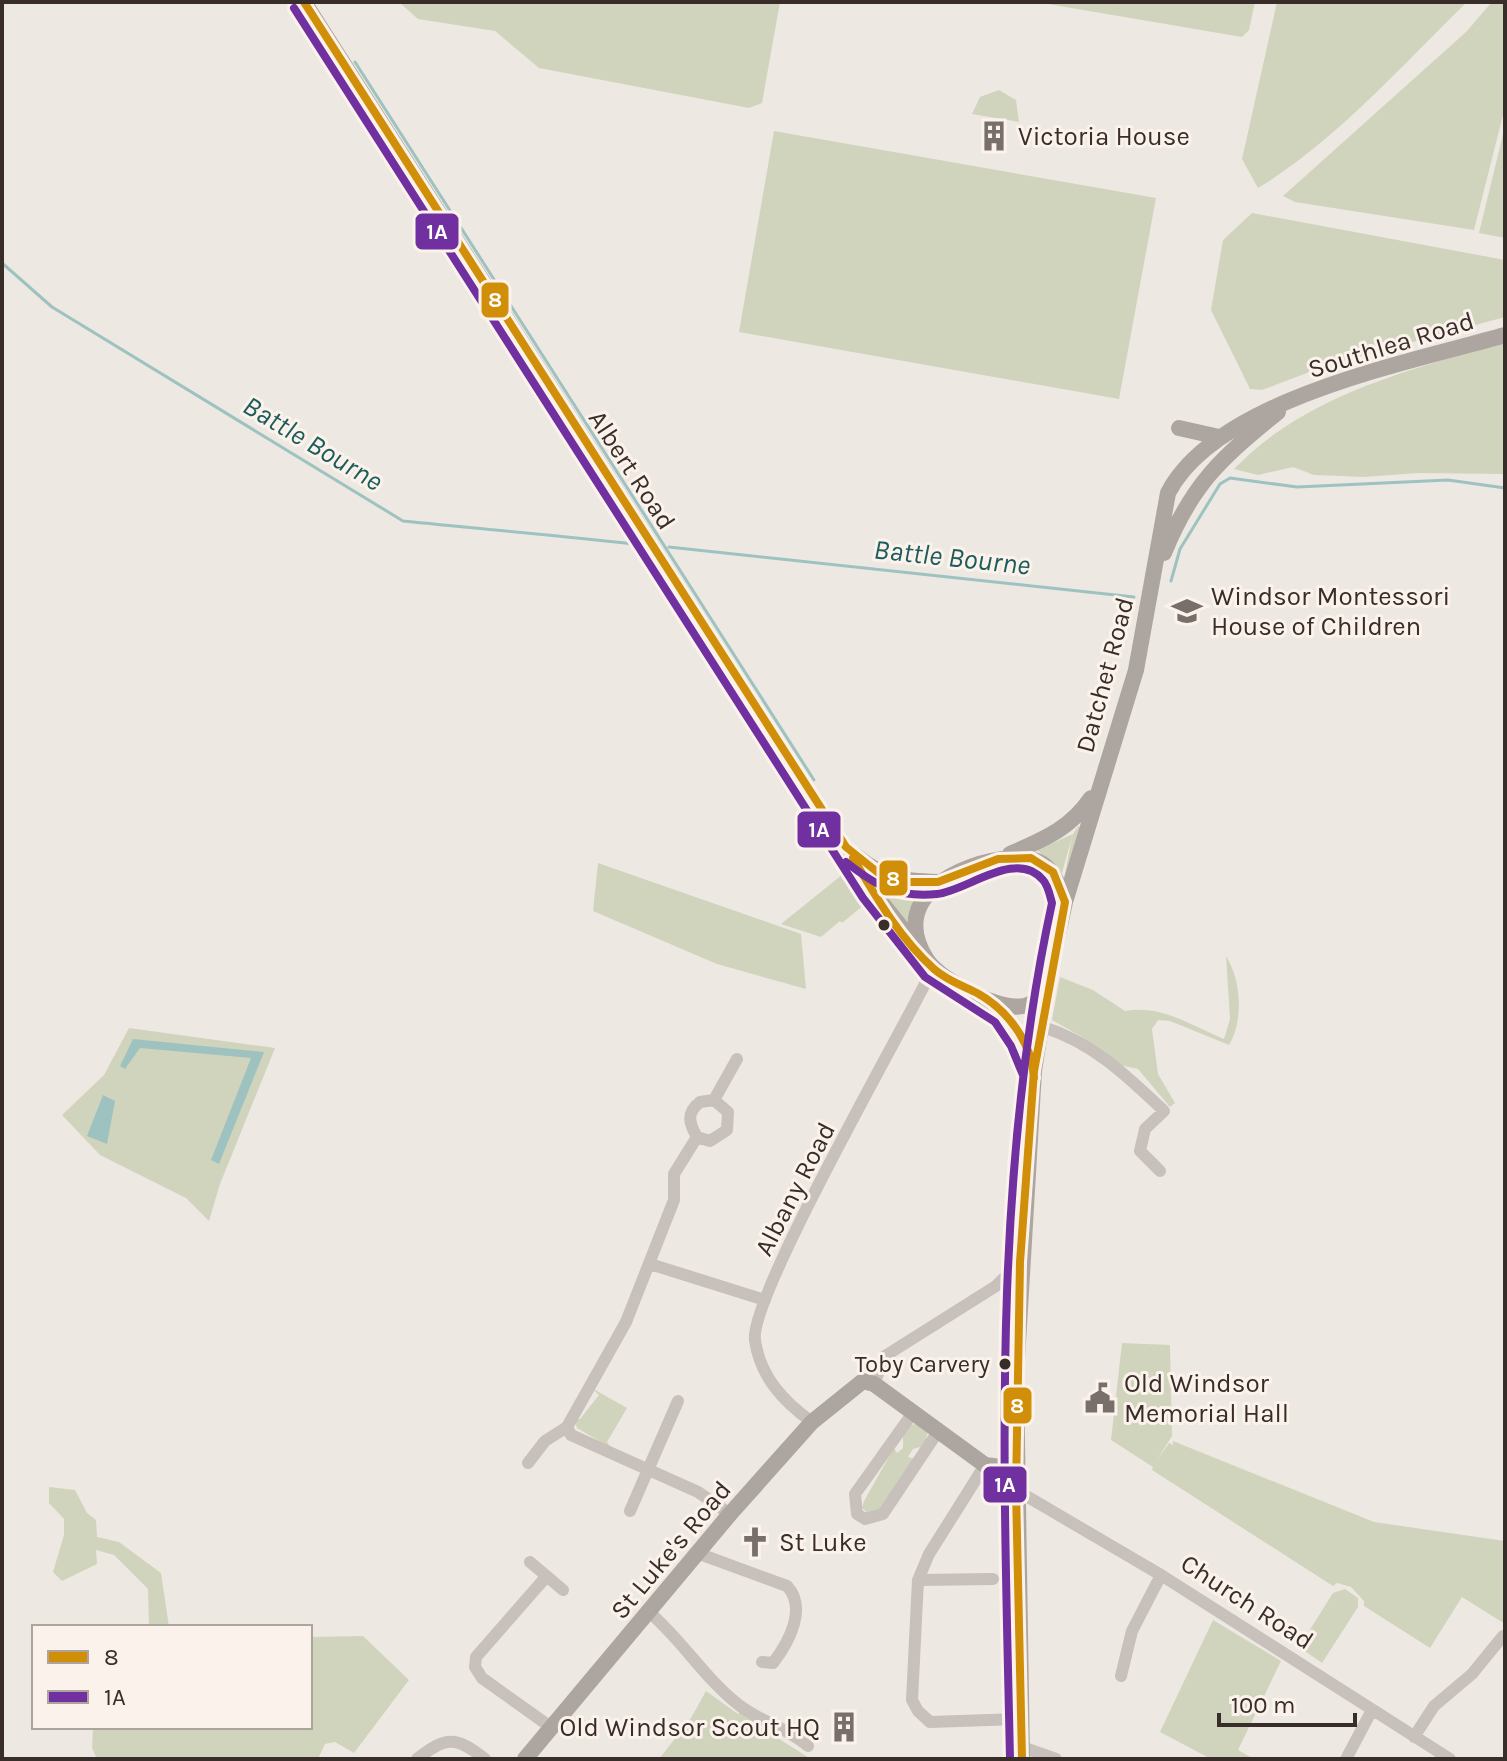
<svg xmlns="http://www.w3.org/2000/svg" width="1507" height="1761" viewBox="0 0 1507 1761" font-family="Karla,sans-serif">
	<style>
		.green { fill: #d1d4bc }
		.water { fill: #9ec2c0 }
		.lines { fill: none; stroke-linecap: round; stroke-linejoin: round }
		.stream { stroke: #9ec2c0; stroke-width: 3 }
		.minor { stroke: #c8c0bb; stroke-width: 12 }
		.major { stroke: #ada5a0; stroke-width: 16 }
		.bus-1-casing { stroke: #fbf3eb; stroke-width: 14 }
		.bus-2-casing { stroke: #fbf3eb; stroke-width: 14 }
		.bus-1 { stroke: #d18e08; stroke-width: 8 }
		.bus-2 { stroke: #7030a0; stroke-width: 8 }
		.bus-dot { fill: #392d29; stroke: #fbf3eb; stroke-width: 3 }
		.labels { text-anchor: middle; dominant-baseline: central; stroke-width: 6; stroke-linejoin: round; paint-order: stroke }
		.bus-label { font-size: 24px; fill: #392d29; stroke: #fbf3eb; text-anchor: end }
		.poi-label { font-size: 26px; fill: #392d29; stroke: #fbf3eb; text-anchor: start }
		.street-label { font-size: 26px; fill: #392d29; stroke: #fbf3eb }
		.water-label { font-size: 28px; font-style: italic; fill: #1d5c5c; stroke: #fbf3eb }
		.line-badge { stroke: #fbf3eb; stroke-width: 3 }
		.badge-label { font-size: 22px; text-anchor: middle; font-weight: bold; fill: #fff }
	</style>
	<rect width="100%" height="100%" fill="#eee8e3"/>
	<path class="green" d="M 399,2 L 780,2 L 762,103 L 749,108 L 539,68 L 495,31 L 418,19 Z
		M 1036,2 L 1255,2 L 1249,30 L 1242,37 Z
		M 1277,2 L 1467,2 C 1401,66 1337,140 1258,188 L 1242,159 Z
		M 1492,2 L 1505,2 L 1505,107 L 1474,230 L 1295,202 L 1283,196 L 1466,32 Z
		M 999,90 L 1016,100 L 1019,122 L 972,114 L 980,97 Z
		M 1505,126 L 1505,238 L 1479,233 Z
		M 774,131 L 1156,198 L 1119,399 L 739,332 Z
		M 1252,213 L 1505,260 L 1505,317 L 1328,365 L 1262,390 L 1250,389 L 1211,310 L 1223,240 Z
		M 1505,342 L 1505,474 L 1418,473 L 1364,477 L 1314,475 L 1293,467 L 1258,475 L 1234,469 C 1305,395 1409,370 1505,342 Z
		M 1078,826 L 1080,827 L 1064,879 L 1072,837 L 1062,873 L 1037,850 L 1073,834 Z
		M 598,863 L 801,934 L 806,989 L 717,964 L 593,911 Z
		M 848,870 L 870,900 L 842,923 L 840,921 L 821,937 L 781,924 Z
		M 886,881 L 924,886 L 913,927 L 907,920 L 904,923 L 886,897 L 889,894 L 884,887 Z
		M 1226,956 C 1241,979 1244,1021 1229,1045 L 1170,1021 L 1158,1020 L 1152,1029 L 1158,1074 L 1175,1103 L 1170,1107 L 1138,1069 L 1115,1064 L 1082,1037 L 1052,1020 L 1060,977 L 1093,990 L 1125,1011 C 1161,1004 1192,1026 1224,1039 L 1230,1019 Z
		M 129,1028 L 275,1048 L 220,1184 L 209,1221 L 186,1198 L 100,1155 L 62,1115 L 104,1075 Z
		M 1122,1343 L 1170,1345 L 1172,1436 L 1157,1460 L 1169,1443 L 1173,1445 L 1173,1441 L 1374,1522 L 1505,1541 L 1505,1624 L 1462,1597 L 1430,1648 L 1364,1606 L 1364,1601 L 1351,1587 L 1337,1583 L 1333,1586 L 1152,1470 L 1153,1467 L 1111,1440 Z
		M 590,1387 L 627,1408 L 607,1442 L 611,1448 L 577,1428 L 574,1419 L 580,1419 L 599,1395 Z
		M 917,1424 L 928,1432 L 924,1446 L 913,1449 L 908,1457 L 915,1459 L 880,1511 L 870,1515 L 862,1508 L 864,1501 L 894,1448 L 897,1453 L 903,1448 L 903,1433 L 909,1425 Z
		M 49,1487 L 75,1490 L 87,1513 L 96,1520 L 97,1537 L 119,1542 L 161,1573 L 169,1627 L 149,1627 L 148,1589 L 114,1555 L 96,1550 L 97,1564 L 62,1581 L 53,1572 L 64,1535 L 64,1519 L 49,1503 Z
		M 1345,1589 L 1358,1598 L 1358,1607 L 1322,1663 L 1299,1647 L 1333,1593 Z
		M 1213,1620 L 1281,1661 L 1238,1750 L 1254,1759 L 1211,1759 L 1160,1732 Z
		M 363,1636 L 409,1680 L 354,1753 L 335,1742 L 325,1744 L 318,1759 L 97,1759 L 92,1748 L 93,1727 L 310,1727 L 310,1637 Z
		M 706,1691 L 738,1714 L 742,1709 L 757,1725 L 811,1759 L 659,1759 L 691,1718 Z"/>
	<path class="water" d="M 133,1039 L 264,1052 L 219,1164 L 211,1160 L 251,1058 L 140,1048 L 125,1069 L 120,1066 Z
		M 103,1095 L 115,1101 L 107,1144 L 87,1136 Z"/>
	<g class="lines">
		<path class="stream" d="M 355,62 L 814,780
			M 2,263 L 52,307 L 403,521 C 482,529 563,536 644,545
			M 669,547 L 1134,597
			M 1171,581 L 1180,549 L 1220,484 L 1230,478 L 1297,487 L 1448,480 L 1505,488"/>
		<path class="minor" d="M 1043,1027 C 1092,1042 1127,1076 1164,1111 L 1145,1129 L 1140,1151 L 1160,1171
			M 714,1100 L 737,1059
			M 697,1137 C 689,1123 686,1113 700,1102 L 714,1100 L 728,1112 L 727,1130 L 710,1141 L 697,1137 L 674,1174 L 674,1200 L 626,1322 L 567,1427 L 571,1435 L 698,1492 L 730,1514
			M 650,1264 L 765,1300
			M 874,1384 L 885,1356 L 996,1286 L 1020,1262
			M 912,1414 L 855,1494 L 857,1514 L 865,1519 L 883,1514 L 937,1433
			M 812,1422 C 784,1402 760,1377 755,1340 C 749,1297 905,1027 933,968
			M 528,1463 L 545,1441 L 567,1427
			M 985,1465 L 929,1554 L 918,1580 L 912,1700 L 918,1711 L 930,1722 L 1020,1719
			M 1016,1490 L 1161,1575 L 1450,1759
			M 630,1511 L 678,1401
			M 697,1553 L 787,1586 C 807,1607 790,1641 773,1663 L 762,1662
			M 530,1562 L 563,1590
			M 546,1577 L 476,1657 L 475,1667 L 482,1678 L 552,1728
			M 918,1580 L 993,1579
			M 649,1612 C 682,1640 705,1679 739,1705 C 760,1722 785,1726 808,1746
			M 1121,1676 L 1132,1631 L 1161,1575
			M 1414,1737 L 1434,1706 L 1472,1674 L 1503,1636
			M 1022,1747 L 1056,1759
			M 417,1759 C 446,1736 456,1736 485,1759
			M 1346,1759 L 1372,1710"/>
		<path class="major" d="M 304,2 L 873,892 L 926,958
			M 1179,428 L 1219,437
			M 1164,553 C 1192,484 1221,458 1278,412
			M 1010,854 C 1044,839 1070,829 1091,798
			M 856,856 C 885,879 900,881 938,882
			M 1045,985 C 1040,994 1035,1004 1024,1006 C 998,1011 941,981 927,960 C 887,898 959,862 1011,858 C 1046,855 1055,872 1065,902
			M 987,1000 C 1010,1021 1023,1040 1034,1069
			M 525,1759 L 730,1514 L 812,1422 L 863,1381 L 874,1384 L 985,1465 L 1016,1469
			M 1022,1759 L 1016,1377 L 1034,1071 L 1048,980 L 1065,902 L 1136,670 L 1168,493 C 1217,399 1408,363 1505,335"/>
		<g class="bus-1-casing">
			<path id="bus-1" d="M 304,2 L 846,847 L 881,875 L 909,882 L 938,882 L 998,859 L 1031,858 L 1053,872 L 1065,902 L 1034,1071 L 1020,1262 L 1016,1490 L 1022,1759
				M 853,858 C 876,897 900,939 934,969 C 946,980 963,986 977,993 C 1008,1010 1032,1043 1034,1078"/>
		</g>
		<g class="bus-2-casing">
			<path id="bus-2" d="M 294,8 L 863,898 L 925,977 L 995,1022 L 1011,1046 L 1023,1075
				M 846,862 C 876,886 897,898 937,894 C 967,891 1016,848 1043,880 C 1048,885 1050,896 1052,903 C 991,1184 1004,1474 1010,1759"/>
		</g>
		<use href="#bus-1" class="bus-1"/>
		<use href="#bus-2" class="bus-2"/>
	</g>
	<defs>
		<g id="building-bare" transform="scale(2.4)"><path d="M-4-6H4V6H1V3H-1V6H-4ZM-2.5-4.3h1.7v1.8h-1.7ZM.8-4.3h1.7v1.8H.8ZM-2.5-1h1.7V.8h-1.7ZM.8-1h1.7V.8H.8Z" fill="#786e6a" stroke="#fbf3eb" stroke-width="2.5" paint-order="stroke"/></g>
		<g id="school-bare" transform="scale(2.4)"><path d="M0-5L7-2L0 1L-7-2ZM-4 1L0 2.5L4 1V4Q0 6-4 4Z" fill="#786e6a" stroke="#fbf3eb" stroke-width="2.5" paint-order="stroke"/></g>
		<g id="civic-bare" transform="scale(2.4)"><path d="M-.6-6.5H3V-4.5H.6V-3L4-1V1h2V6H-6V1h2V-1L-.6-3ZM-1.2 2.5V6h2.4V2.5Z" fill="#786e6a" stroke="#fbf3eb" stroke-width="2.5" paint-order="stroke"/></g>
		<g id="church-bare" transform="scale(2.4)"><path d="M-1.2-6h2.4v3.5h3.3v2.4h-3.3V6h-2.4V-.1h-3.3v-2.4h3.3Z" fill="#786e6a" stroke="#fbf3eb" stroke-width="2.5" paint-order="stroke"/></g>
	</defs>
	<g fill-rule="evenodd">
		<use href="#building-bare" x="994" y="136"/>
		<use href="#school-bare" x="1187" y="611"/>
		<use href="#civic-bare" x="1100" y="1398"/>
		<use href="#church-bare" x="755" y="1542"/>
		<use href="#building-bare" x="844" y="1727"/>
	</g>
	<g class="bus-dot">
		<circle cx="884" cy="925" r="7"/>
		<circle cx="1005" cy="1364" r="7"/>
	</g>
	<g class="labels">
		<g class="bus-label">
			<text x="990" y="1364">Toby Carvery</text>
		</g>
		<g class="poi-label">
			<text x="1018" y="136">Victoria House</text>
			<text x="1211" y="596">Windsor Montessori<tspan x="1211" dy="30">House of Children</tspan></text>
			<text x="1124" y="1383">Old Windsor<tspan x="1124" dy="30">Memorial Hall</tspan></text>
			<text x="779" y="1542">St Luke</text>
			<text x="820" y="1727" text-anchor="end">Old Windsor Scout HQ</text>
		</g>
		<g class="street-label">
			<text transform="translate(1391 345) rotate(-17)">Southlea Road</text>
			<text transform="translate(632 470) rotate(57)">Albert Road</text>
			<text transform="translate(1105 675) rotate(-75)">Datchet Road</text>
			<text transform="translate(795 1189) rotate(-63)">Albany Road</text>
			<text transform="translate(671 1550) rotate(-50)">St Luke's Road</text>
			<text transform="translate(1247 1602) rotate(33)">Church Road</text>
		</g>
		<g class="water-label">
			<text transform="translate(313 443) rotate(31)">Battle Bourne</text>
			<text transform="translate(952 557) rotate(6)">Battle Bourne</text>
		</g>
	</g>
	<g class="line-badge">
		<rect x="414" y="212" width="46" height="39" rx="8" fill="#7030a0"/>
		<rect x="480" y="281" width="30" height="38" rx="8" fill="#d18e08"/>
		<rect x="796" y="810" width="46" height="39" rx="8" fill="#7030a0"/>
		<rect x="878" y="859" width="31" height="38" rx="8" fill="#d18e08"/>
		<rect x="1002" y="1386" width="31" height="39" rx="8" fill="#d18e08"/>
		<rect x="982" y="1465" width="46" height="39" rx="8" fill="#7030a0"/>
	</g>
	<g class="badge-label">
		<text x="437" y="239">1A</text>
		<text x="495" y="307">8</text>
		<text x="819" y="837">1A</text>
		<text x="893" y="886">8</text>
		<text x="1017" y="1413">8</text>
		<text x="1005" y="1492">1A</text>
	</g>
	<rect width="1507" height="1761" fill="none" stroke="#392d29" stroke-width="8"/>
	<rect x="32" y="1625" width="280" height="104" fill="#fbf3eb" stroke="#ada49d" stroke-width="2"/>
	<rect x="48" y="1651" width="40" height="12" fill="#d18e08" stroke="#ada49d" stroke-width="2"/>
	<text x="104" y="1665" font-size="24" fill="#392d29">8</text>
	<rect x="48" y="1691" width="40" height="12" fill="#7030a0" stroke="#ada49d" stroke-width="2"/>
	<text x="104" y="1705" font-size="24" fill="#392d29">1A</text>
	<path d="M1219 1713v12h136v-12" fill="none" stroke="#392d29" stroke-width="4"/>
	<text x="1231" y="1713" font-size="24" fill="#392d29" stroke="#fbf3eb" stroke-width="6" paint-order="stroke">100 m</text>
</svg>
